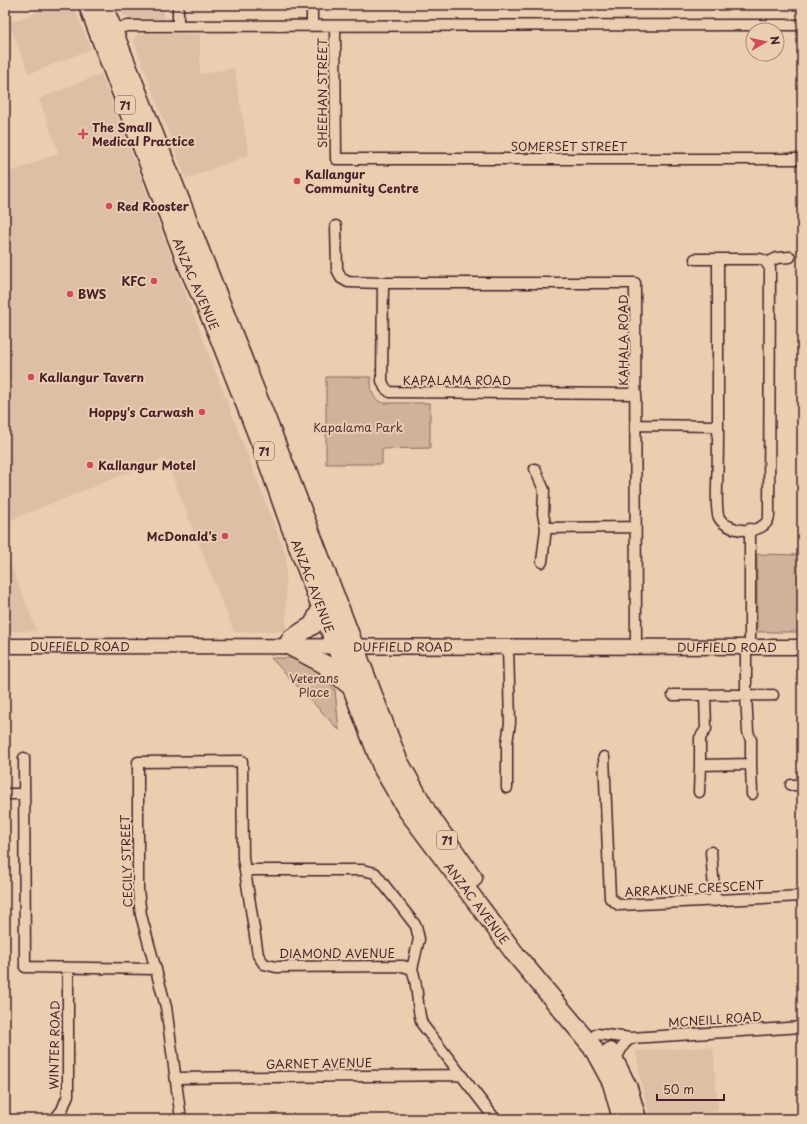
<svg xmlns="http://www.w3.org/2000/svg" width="807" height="1124" viewBox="0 0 807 1124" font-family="'Playpen Sans',sans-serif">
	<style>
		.built { fill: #dcbfa5 }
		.green { fill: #cfb29a; stroke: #8c6862 }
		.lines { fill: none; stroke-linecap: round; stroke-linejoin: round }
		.street-casing { stroke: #4a1f2b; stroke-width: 13 }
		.secondary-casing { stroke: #4a1f2b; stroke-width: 17 }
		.highway-casing { stroke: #4a1f2b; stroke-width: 21 }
		.street { stroke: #e9ceb0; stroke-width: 10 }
		.secondary { stroke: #e9ceb0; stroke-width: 14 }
		.highway { stroke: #e9ceb0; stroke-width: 18 }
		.poi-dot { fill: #d1495b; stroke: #e9ceb0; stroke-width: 1.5 }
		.labels { text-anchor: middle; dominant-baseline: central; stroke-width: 4; stroke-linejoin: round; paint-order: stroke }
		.shield { fill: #e9ceb0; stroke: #7a5453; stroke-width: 1 }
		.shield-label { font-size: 11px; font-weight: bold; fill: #4a1f2b }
		.street-label { font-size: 12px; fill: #4a1f2b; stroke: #e9ceb0 }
		.poi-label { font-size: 12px; font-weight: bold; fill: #4a1f2b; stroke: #e9ceb0; text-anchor: start }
		.park-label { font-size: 12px; fill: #5e353c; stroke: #e9ceb0 }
	</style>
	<rect width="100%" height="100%" fill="#e9ceb0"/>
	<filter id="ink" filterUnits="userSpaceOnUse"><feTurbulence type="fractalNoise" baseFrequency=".025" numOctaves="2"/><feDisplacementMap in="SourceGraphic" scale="8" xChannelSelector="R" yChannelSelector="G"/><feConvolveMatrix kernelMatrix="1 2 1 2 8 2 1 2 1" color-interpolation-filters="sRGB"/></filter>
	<g filter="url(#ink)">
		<path class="built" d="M 57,5 L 73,5 L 91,49 L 29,74 L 9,23 Z
			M 117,5 L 164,5 L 164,18 L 131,20 L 120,12 Z
			M 138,34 L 200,34 L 200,74 L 234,68 L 249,155 L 186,179 L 133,39 Z
			M 101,74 L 286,555 L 286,631 L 234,632 L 165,458 L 5,522 L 5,174 L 59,153 L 39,99 Z
			M 5,551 L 37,631 L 5,631 Z
			M 713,1047 L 718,1111 L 651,1118 L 642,1087 L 636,1051 Z"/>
		<path class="green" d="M 326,377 L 371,377 C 371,388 371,399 383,403 L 430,403 L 430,448 L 382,449 L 382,464 L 326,464 Z
			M 757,554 L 799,555 L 799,632 L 757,632 Z
			M 271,658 L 301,658 L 319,671 L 335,690 L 339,730 Z"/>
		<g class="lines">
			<g class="street-casing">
				<path id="street" d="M 178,5 L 178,26
					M 312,5 L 312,26
					M 335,26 L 336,159 L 802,159
					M 113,29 L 128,26 L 802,25
					M 336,226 L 337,269 L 341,278 L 348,282 L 383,283 L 635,283 L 636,646
					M 695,259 L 760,259 L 765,261 L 770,268 L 769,516 C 766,537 723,533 718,515 C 716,505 717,494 717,484 C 718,465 718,445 718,426
					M 767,263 L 777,258 L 790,257
					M 383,283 L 382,381 L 385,388 L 390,392 L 636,394
					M 636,425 L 718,426 L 718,260
					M 535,469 L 544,490 L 543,514 L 546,528 L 635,527
					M 542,562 L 546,528
					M 746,646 L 746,694 L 748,732 L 751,740 L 751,764 L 700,765 L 700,738 L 706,729 L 705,695 C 728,694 750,696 773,695
					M 750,646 L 750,529
					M 673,695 L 705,695
					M 604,757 L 610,898 L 619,905 L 802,896
					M 24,758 L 25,967 L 156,969
					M 751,764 L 752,794
					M 791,785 L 802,785
					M 507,788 L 507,743 L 510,723 L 508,646
					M 699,792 L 700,765
					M 5,794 L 23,794
					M 711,852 L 715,901
					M 245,870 L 363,870 L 375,873 L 416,926 L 419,939 L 412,969
					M 597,1034 L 631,1038 L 802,1027
					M 615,1060 L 624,1044 L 631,1038
					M 176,1078 L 462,1075
					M 55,1119 L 62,1110 L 68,1095 L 68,968
					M 181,1119 L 166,1007 L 141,915 L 138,890 L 138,762 L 242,761 L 243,858 L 258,955 L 264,964 L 276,967 L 403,966 L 412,969 C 419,987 416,1006 422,1024 L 495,1119"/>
			</g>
			<g class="secondary-casing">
				<g id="secondary">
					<path id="s1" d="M 5,646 L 802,647"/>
				</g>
			</g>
			<g class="highway-casing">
				<g id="highway">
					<path id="s2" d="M 88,5 L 187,264 L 217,332 L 266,457 L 291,528 L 383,769 L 407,810 L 516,955 L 592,1046 L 612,1083 L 622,1119"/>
					<path d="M 103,5 L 285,466 L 398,760 L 427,812 L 473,878"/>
					<path d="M 321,609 L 313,625 L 291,639 L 288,645 L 324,664 L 348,684"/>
					<path d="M 610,1052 L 628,1088 L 637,1119"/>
				</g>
			</g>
			<use href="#street" class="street"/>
			<use href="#secondary" class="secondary"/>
			<use href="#highway" class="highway"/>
		</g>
	</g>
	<g class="poi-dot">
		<path d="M81 128h4v4h4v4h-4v4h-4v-4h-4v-4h4z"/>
		<circle cx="297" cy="181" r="4"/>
		<circle cx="109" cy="206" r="4"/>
		<circle cx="154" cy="281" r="4"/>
		<circle cx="70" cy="294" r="4"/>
		<circle cx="31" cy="377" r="4"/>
		<circle cx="202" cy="412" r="4"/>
		<circle cx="90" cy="465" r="4"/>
		<circle cx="225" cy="536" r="4"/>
	</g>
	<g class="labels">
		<g class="shield">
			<rect x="115" y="96" width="20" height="18" rx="3"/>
			<rect x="254" y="442" width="20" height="18" rx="3"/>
			<rect x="437" y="831" width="20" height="18" rx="3"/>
		</g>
		<g class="shield-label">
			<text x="125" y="105">71</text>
			<text x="264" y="451">71</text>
			<text x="447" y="840">71</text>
		</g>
		<g class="street-label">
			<text transform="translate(322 93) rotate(-90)">SHEEHAN STREET</text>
			<text x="569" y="146">SOMERSET STREET</text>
			<text stroke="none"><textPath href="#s2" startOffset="299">ANZAC AVENUE</textPath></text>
			<text transform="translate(623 340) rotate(-90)">KAHALA ROAD</text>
			<text x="457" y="380">KAPALAMA ROAD</text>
			<text stroke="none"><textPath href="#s2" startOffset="623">ANZAC AVENUE</textPath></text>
			<text stroke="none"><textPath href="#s1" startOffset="75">DUFFIELD ROAD</textPath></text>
			<text stroke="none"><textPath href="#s1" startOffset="398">DUFFIELD ROAD</textPath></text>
			<text stroke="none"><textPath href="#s1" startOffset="722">DUFFIELD ROAD</textPath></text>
			<text transform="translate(126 861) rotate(-92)">CECILY STREET</text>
			<text transform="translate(694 888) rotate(-3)">ARRAKUNE CRESCENT</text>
			<text stroke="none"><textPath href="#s2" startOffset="983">ANZAC AVENUE</textPath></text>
			<text x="337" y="953">DIAMOND AVENUE</text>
			<text transform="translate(715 1019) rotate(-4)">MCNEILL ROAD</text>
			<text transform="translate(54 1045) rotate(-89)">WINTER ROAD</text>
			<text transform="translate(319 1063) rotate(-1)">GARNET AVENUE</text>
		</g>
		<g class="poi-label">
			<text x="92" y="127">The Small<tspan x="92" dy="14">Medical Practice</tspan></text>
			<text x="305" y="174">Kallangur<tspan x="305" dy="14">Community Centre</tspan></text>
			<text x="117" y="206">Red Rooster</text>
			<text x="146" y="281" text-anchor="end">KFC</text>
			<text x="78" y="294">BWS</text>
			<text x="39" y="377">Kallangur Tavern</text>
			<text x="194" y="412" text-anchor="end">Hoppy's Carwash</text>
			<text x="98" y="465">Kallangur Motel</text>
			<text x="217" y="536" text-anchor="end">McDonald's</text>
		</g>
		<g class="park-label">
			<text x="358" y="427">Kapalama Park</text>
			<text x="314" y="678">Veterans<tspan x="314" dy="14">Place</tspan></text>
		</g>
	</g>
	<rect width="807" height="1124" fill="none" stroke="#e9ceb0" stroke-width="20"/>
	<rect x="10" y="10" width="787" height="1104" fill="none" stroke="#4a1f2b" stroke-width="1.5" filter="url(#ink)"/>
	<g transform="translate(765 42) rotate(81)"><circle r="19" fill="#e9ceb0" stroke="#a9887b"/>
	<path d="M0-3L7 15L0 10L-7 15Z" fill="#d1495b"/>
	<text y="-6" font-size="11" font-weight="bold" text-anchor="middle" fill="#4a1f2b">N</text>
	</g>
	<path d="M657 1094v6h67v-6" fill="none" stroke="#4a1f2b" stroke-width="2"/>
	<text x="663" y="1094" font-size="12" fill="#4a1f2b" stroke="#e9ceb0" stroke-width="3" paint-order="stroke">50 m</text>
</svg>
